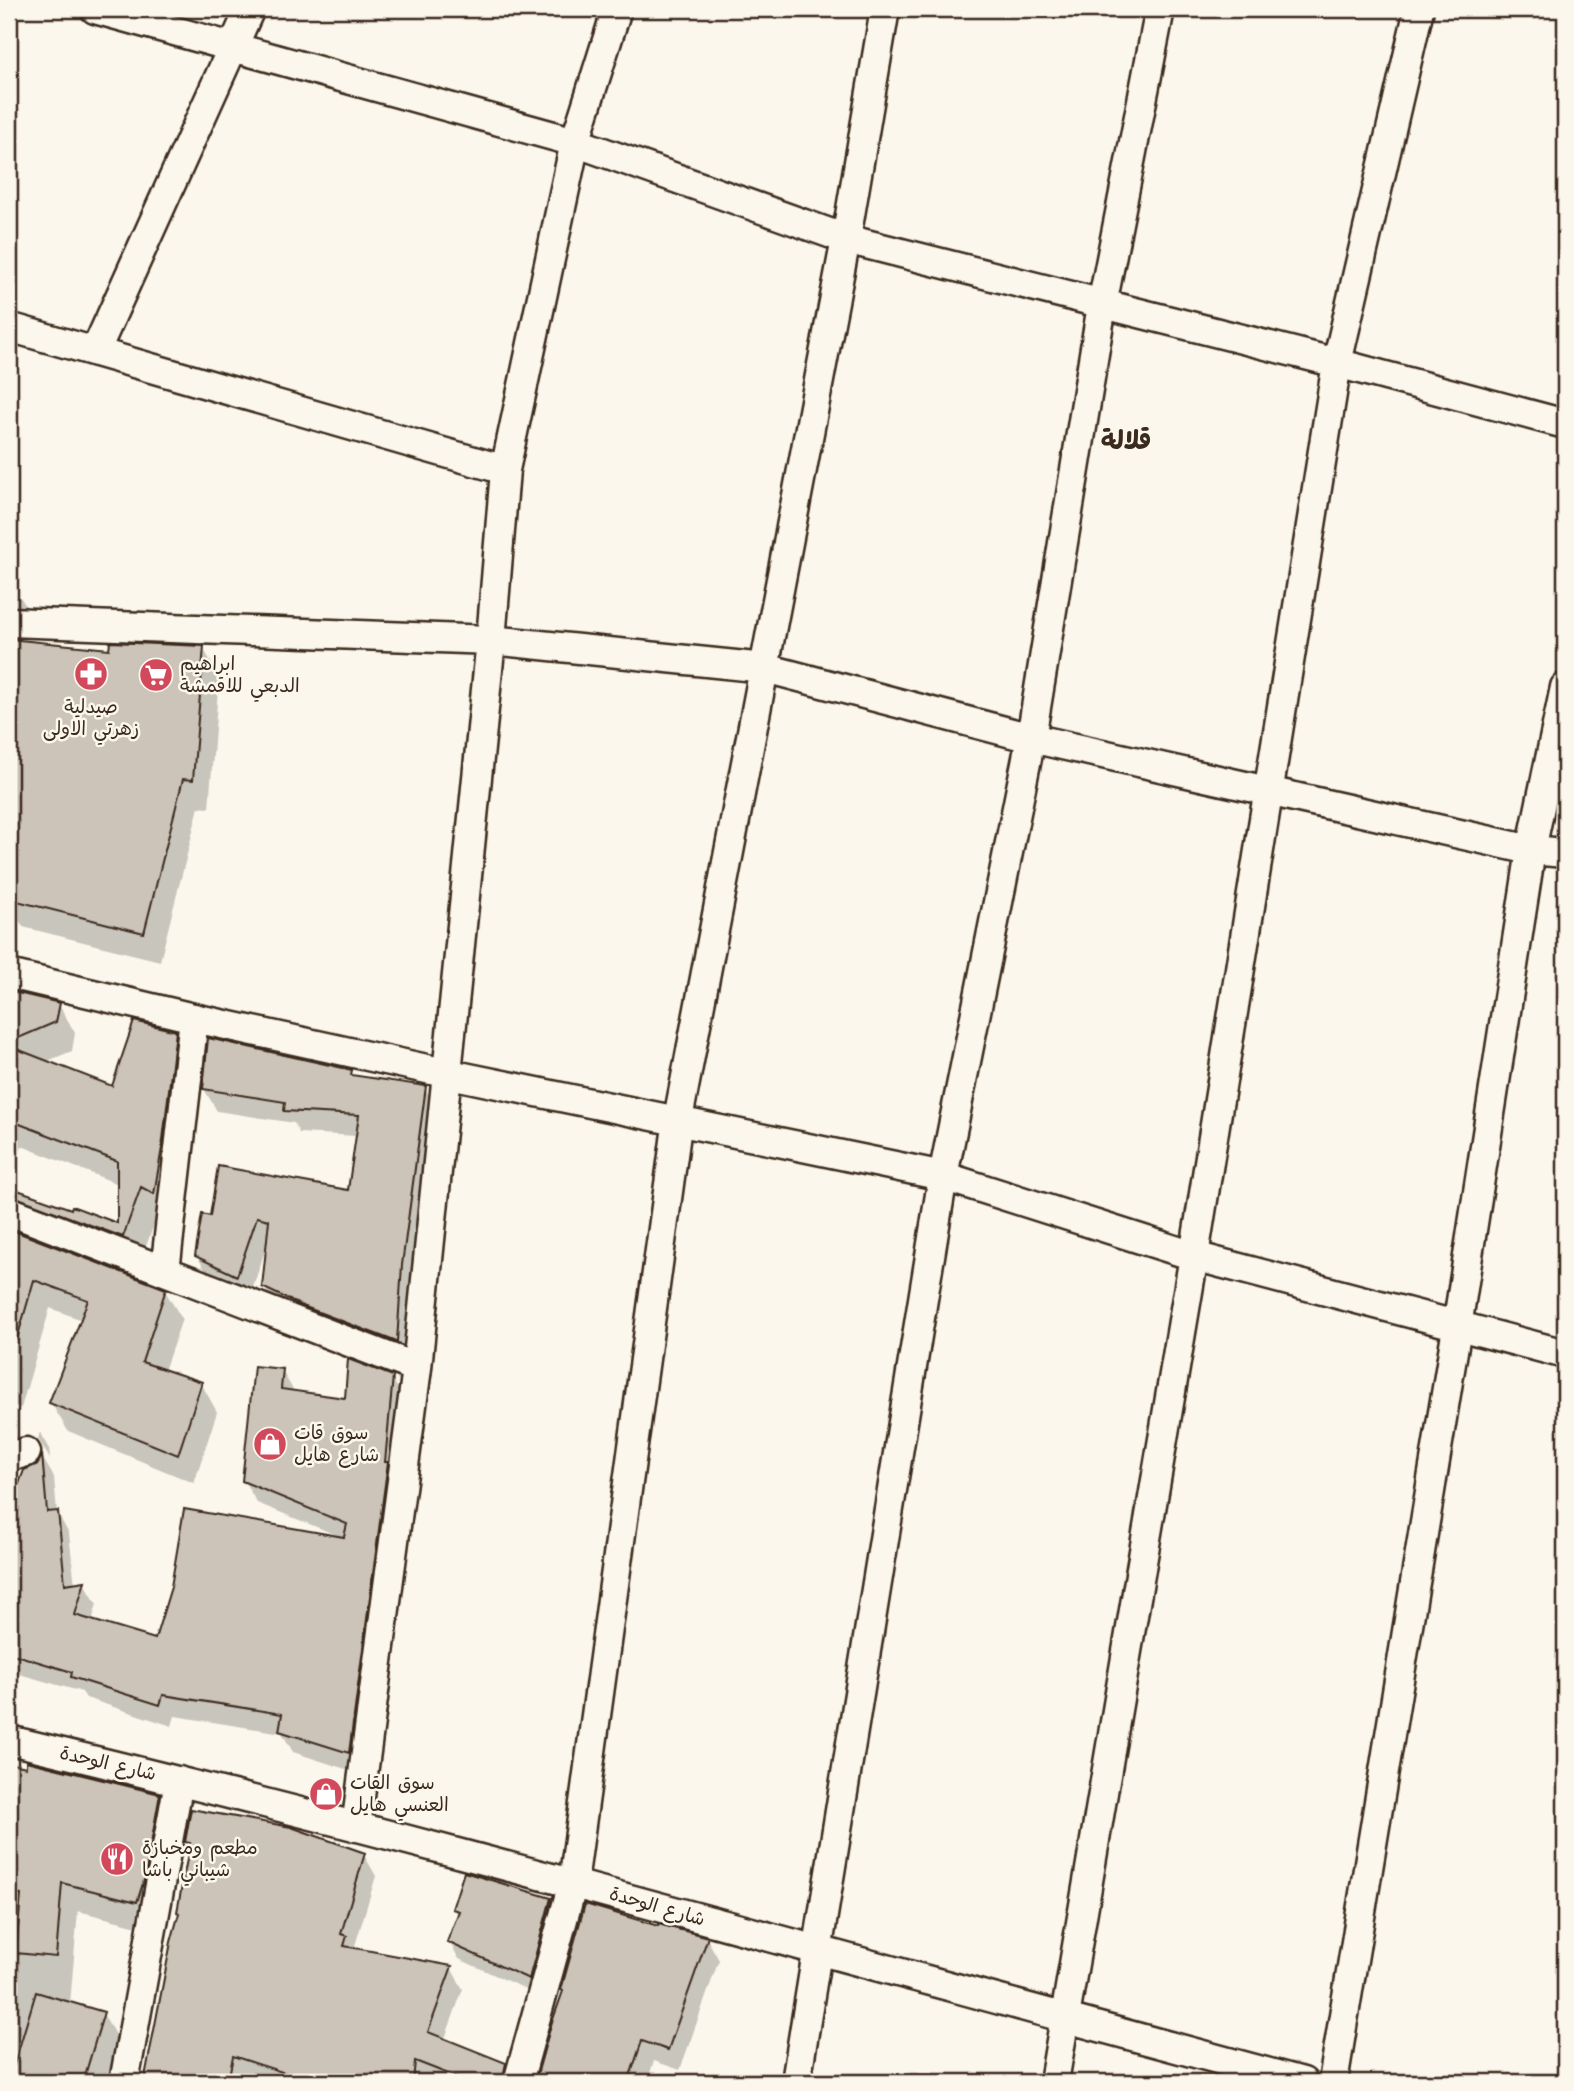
<svg xmlns="http://www.w3.org/2000/svg" width="1574" height="2091" viewBox="0 0 1574 2091" font-family="'Architects Daughter','Playpen Sans Arabic',sans-serif">
	<style>
		.shadow { fill: #0003 }
		.building { fill: #ccc4b9; stroke: #3b2a1e; stroke-width: 2 }
		.lines { fill: none; stroke-linecap: round; stroke-linejoin: round }
		.street-casing { stroke: #3b2a1e; stroke-width: 33 }
		.street { stroke: #fbf7ec; stroke-width: 28 }
		.labels { text-anchor: middle; dominant-baseline: central; stroke-width: 5; stroke-linejoin: round; paint-order: stroke }
		.poi-label { font-size: 19px; fill: #3b2a1e; stroke: #fbf7ec; text-anchor: start }
		.street-label { font-size: 19px; fill: #3b2a1e; stroke: #fbf7ec }
		.district-label { font-size: 26px; font-weight: bold; fill: #3b2a1e; stroke: #fbf7ec }
	</style>
	<rect width="100%" height="100%" fill="#fbf7ec"/>
	<filter id="ink" filterUnits="userSpaceOnUse"><feTurbulence type="fractalNoise" baseFrequency=".0143" numOctaves="2"/><feDisplacementMap in="SourceGraphic" scale="14" xChannelSelector="R" yChannelSelector="G"/><feConvolveMatrix kernelMatrix="1 2 1 2 8 2 1 2 1" color-interpolation-filters="sRGB"/></filter>
	<g filter="url(#ink)">
		<path class="shadow" d="M 9,597 L 21,598 L 38,627 L 18,635 L 12,641 L 111,651 L 203,648 L 219,676 L 209,808 L 199,807 L 160,961 L 23,927 L 9,903 Z
			M 9,985 L 13,992 L 59,1005 L 75,1033 L 72,1051 L 45,1062 L 113,1088 L 175,1032 L 191,1061 L 158,1214 L 139,1265 L 15,1226 L 11,1231 L 165,1291 L 182,1319 L 164,1371 L 201,1383 L 217,1412 L 194,1483 L 68,1431 L 51,1403 L 82,1320 L 50,1308 L 21,1408 L 9,1404 L 9,1189 L 119,1225 L 118,1184 L 22,1146 L 9,1185 Z
			M 351,1071 L 354,1077 L 425,1088 L 438,1110 L 408,1363 L 277,1309 L 264,1287 L 266,1247 L 250,1297 L 210,1278 L 197,1256 L 211,1219 L 350,1192 L 358,1136 L 299,1133 L 294,1123 L 217,1111 L 204,1089 Z
			M 282,1371 L 295,1393 L 346,1400 L 392,1378 L 404,1400 L 361,1774 L 293,1752 L 282,1733 L 175,1716 L 172,1726 L 86,1698 L 82,1692 L 9,1671 L 9,1516 L 26,1471 L 39,1465 L 42,1457 L 54,1477 L 57,1512 L 69,1534 L 75,1585 L 84,1583 L 97,1604 L 92,1621 L 156,1642 L 339,1536 L 257,1503 L 244,1481 Z
			M 40,1432 L 49,1447 L 50,1459 L 38,1439 Z
			M 9,1765 L 159,1796 L 175,1825 L 153,1930 L 78,1911 L 70,2004 L 103,2014 L 120,2043 L 108,2082 L 17,2082 L 13,2075 L 15,2068 L 9,2067 Z
			M 187,1842 L 364,1855 L 376,1876 L 354,1949 L 451,1968 L 463,1989 L 444,2041 L 505,2064 L 515,2082 L 263,2082 L 245,2076 L 244,2082 L 146,2082 L 173,1942 L 181,1916 L 191,1849 Z
			M 550,1900 L 560,1917 L 539,1995 L 459,1959 L 449,1941 L 459,1917 L 454,1909 Z
			M 659,1928 L 707,1939 L 719,1960 L 680,2070 L 654,2061 L 647,2082 L 537,2082 L 553,2026 Z"/>
		<path class="building" d="M 9,639 L 109,649 L 110,642 L 204,646 L 193,780 L 183,779 L 144,933 L 9,899 Z
			M 9,991 L 60,1003 L 56,1022 L 9,1042 Z
			M 134,1021 L 176,1031 L 162,1148 L 154,1194 L 141,1187 L 123,1237 L 9,1195 L 9,1187 L 71,1209 L 72,1206 L 117,1223 L 117,1161 L 9,1120 L 9,1046 L 112,1086 Z
			M 208,1038 L 352,1070 L 351,1075 L 426,1086 L 402,1265 L 397,1342 L 300,1305 L 262,1287 L 269,1220 L 257,1217 L 237,1276 L 195,1256 L 202,1214 L 210,1216 L 218,1166 L 348,1190 L 359,1115 L 284,1111 L 285,1102 L 203,1089 Z
			M 9,1229 L 166,1289 L 142,1362 L 202,1382 L 178,1455 L 49,1403 L 88,1300 L 34,1280 L 17,1339 L 9,1337 Z
			M 348,1359 L 393,1376 L 385,1462 L 388,1462 L 349,1753 L 279,1731 L 282,1714 L 163,1695 L 160,1705 L 71,1677 L 72,1672 L 9,1653 L 9,1511 L 24,1470 L 38,1464 L 42,1454 L 47,1512 L 58,1511 L 65,1584 L 85,1581 L 75,1615 L 155,1639 L 171,1587 L 184,1509 L 344,1537 L 347,1524 L 242,1481 L 254,1366 L 283,1369 L 281,1389 L 345,1398 Z
			M 26,1761 L 160,1794 L 145,1877 L 137,1902 L 62,1883 L 56,1957 L 16,1953 L 21,1895 L 9,1894 L 9,1763 L 26,1767 Z
			M 191,1809 L 291,1827 L 365,1853 L 341,1934 L 347,1936 L 344,1946 L 452,1966 L 428,2032 L 506,2063 L 502,2082 L 469,2082 L 415,2061 L 413,2082 L 313,2082 L 233,2056 L 228,2082 L 144,2082 L 171,1942 L 179,1913 L 177,1912 L 190,1843 L 185,1842 Z
			M 464,1872 L 551,1898 L 529,1979 L 447,1942 L 459,1911 L 452,1909 Z
			M 585,1904 L 658,1926 L 658,1924 L 708,1937 L 668,2050 L 642,2041 L 628,2082 L 535,2082 L 551,2025 L 563,1991 L 561,1990 Z
			M 36,1992 L 104,2012 L 83,2082 L 34,2082 L 11,2075 Z"/>
		<g class="lines">
			<g class="street-casing">
				<path id="street" d="M 95,9 L 575,142 L 846,239 L 1337,363 L 1565,424
					M 9,327 L 505,470
					M 95,352 L 250,9
					M 9,622 L 491,640 L 765,668 L 1031,738 L 1531,850 L 1565,853
					M 9,974 L 194,1018 L 445,1073 L 943,1176 L 1194,1256 L 1565,1354
					M 9,1211 L 417,1368
					M 165,1271 L 194,1018
					M 9,1457 L 26,1452
					M 9,1740 C 443,1843 872,1967 1303,2082
					M 356,1827 L 417,1368 L 491,640 L 505,470 L 575,142 L 617,9
					M 124,2082 L 179,1781
					M 518,2082 L 573,1883 L 678,1119 L 846,239 L 885,9
					M 796,2082 L 943,1176 L 1031,738 L 1102,305 L 1160,9
					M 1054,2082 L 1194,1256 L 1337,363 L 1419,9
					M 1333,2082 L 1457,1327 L 1531,850 L 1565,687"/>
			</g>
			<use href="#street" class="street"/>
		</g>
	</g>
	<defs>
		<g id="pharmacy-disc" transform="scale(1.75)"><circle r="9.5" fill="#d1495b" stroke="#fbf7ec"/><path d="M-2-6h4v4h4v4h-4v4h-4v-4h-4v-4h4Z" fill="#fff"/></g>
		<g id="supermarket-disc" transform="scale(1.75)"><circle r="9.5" fill="#d1495b" stroke="#fbf7ec"/><path d="M-6-5.5h2.5l.6 2H6L4.5 2H-2.5L-4.4-4H-6ZM-1.5 3.2a1.3 1.3 0 1 0 .1 0ZM3 3.2a1.3 1.3 0 1 0 .1 0Z" fill="#fff"/></g>
		<g id="shop-disc" transform="scale(1.75)"><circle r="9.5" fill="#d1495b" stroke="#fbf7ec"/><path d="M-5-2.5h2.3a2.7 3.5 0 0 1 5.4 0H5L5.5 6h-11ZM-1.5-2.5h3a1.5 2.3 0 0 0-3 0Z" fill="#fff"/></g>
		<g id="restaurant-disc" transform="scale(1.75)"><circle r="9.5" fill="#d1495b" stroke="#fbf7ec"/><path d="M-5-6h1v4h1v-4h1v4h1v-4h1v5L-1.5 .5V6h-2V.5L-5-1ZM5-6V6H3V1.5H1.5Q1.5-4 5-6Z" fill="#fff"/></g>
	</defs>
	<g fill-rule="evenodd">
		<use href="#pharmacy-disc" x="91" y="674"/>
		<use href="#supermarket-disc" x="156" y="675"/>
		<use href="#shop-disc" x="270" y="1444"/>
		<use href="#shop-disc" x="326" y="1794"/>
		<use href="#restaurant-disc" x="117" y="1859"/>
	</g>
	<g class="labels">
		<g class="poi-label">
			<text x="180" y="664">ابراهيم<tspan x="180" dy="22">الدبعي للاقمشة</tspan></text>
			<text x="91" y="707" text-anchor="middle">صيدلية<tspan x="91" dy="22">زهرتي الاولى</tspan></text>
			<text x="294" y="1433">سوق قات<tspan x="294" dy="22">شارع هايل</tspan></text>
			<text x="350" y="1783">سوق القات<tspan x="350" dy="22">العنسي هايل</tspan></text>
			<text x="142" y="1848">مطعم ومخبازة<tspan x="142" dy="22">شيباني باشا</tspan></text>
		</g>
		<g class="street-label">
			<text transform="translate(108 1764) rotate(13)">شارع الوحدة</text>
			<text transform="translate(657 1907) rotate(16)">شارع الوحدة</text>
		</g>
		<g class="district-label">
			<text x="1126" y="441">قلالة</text>
		</g>
	</g>
	<rect width="1574" height="2091" fill="none" stroke="#fbf7ec" stroke-width="35"/>
	<rect x="18" y="18" width="1539" height="2056" fill="none" stroke="#3b2a1e" stroke-width="2.5" filter="url(#ink)"/>
</svg>
